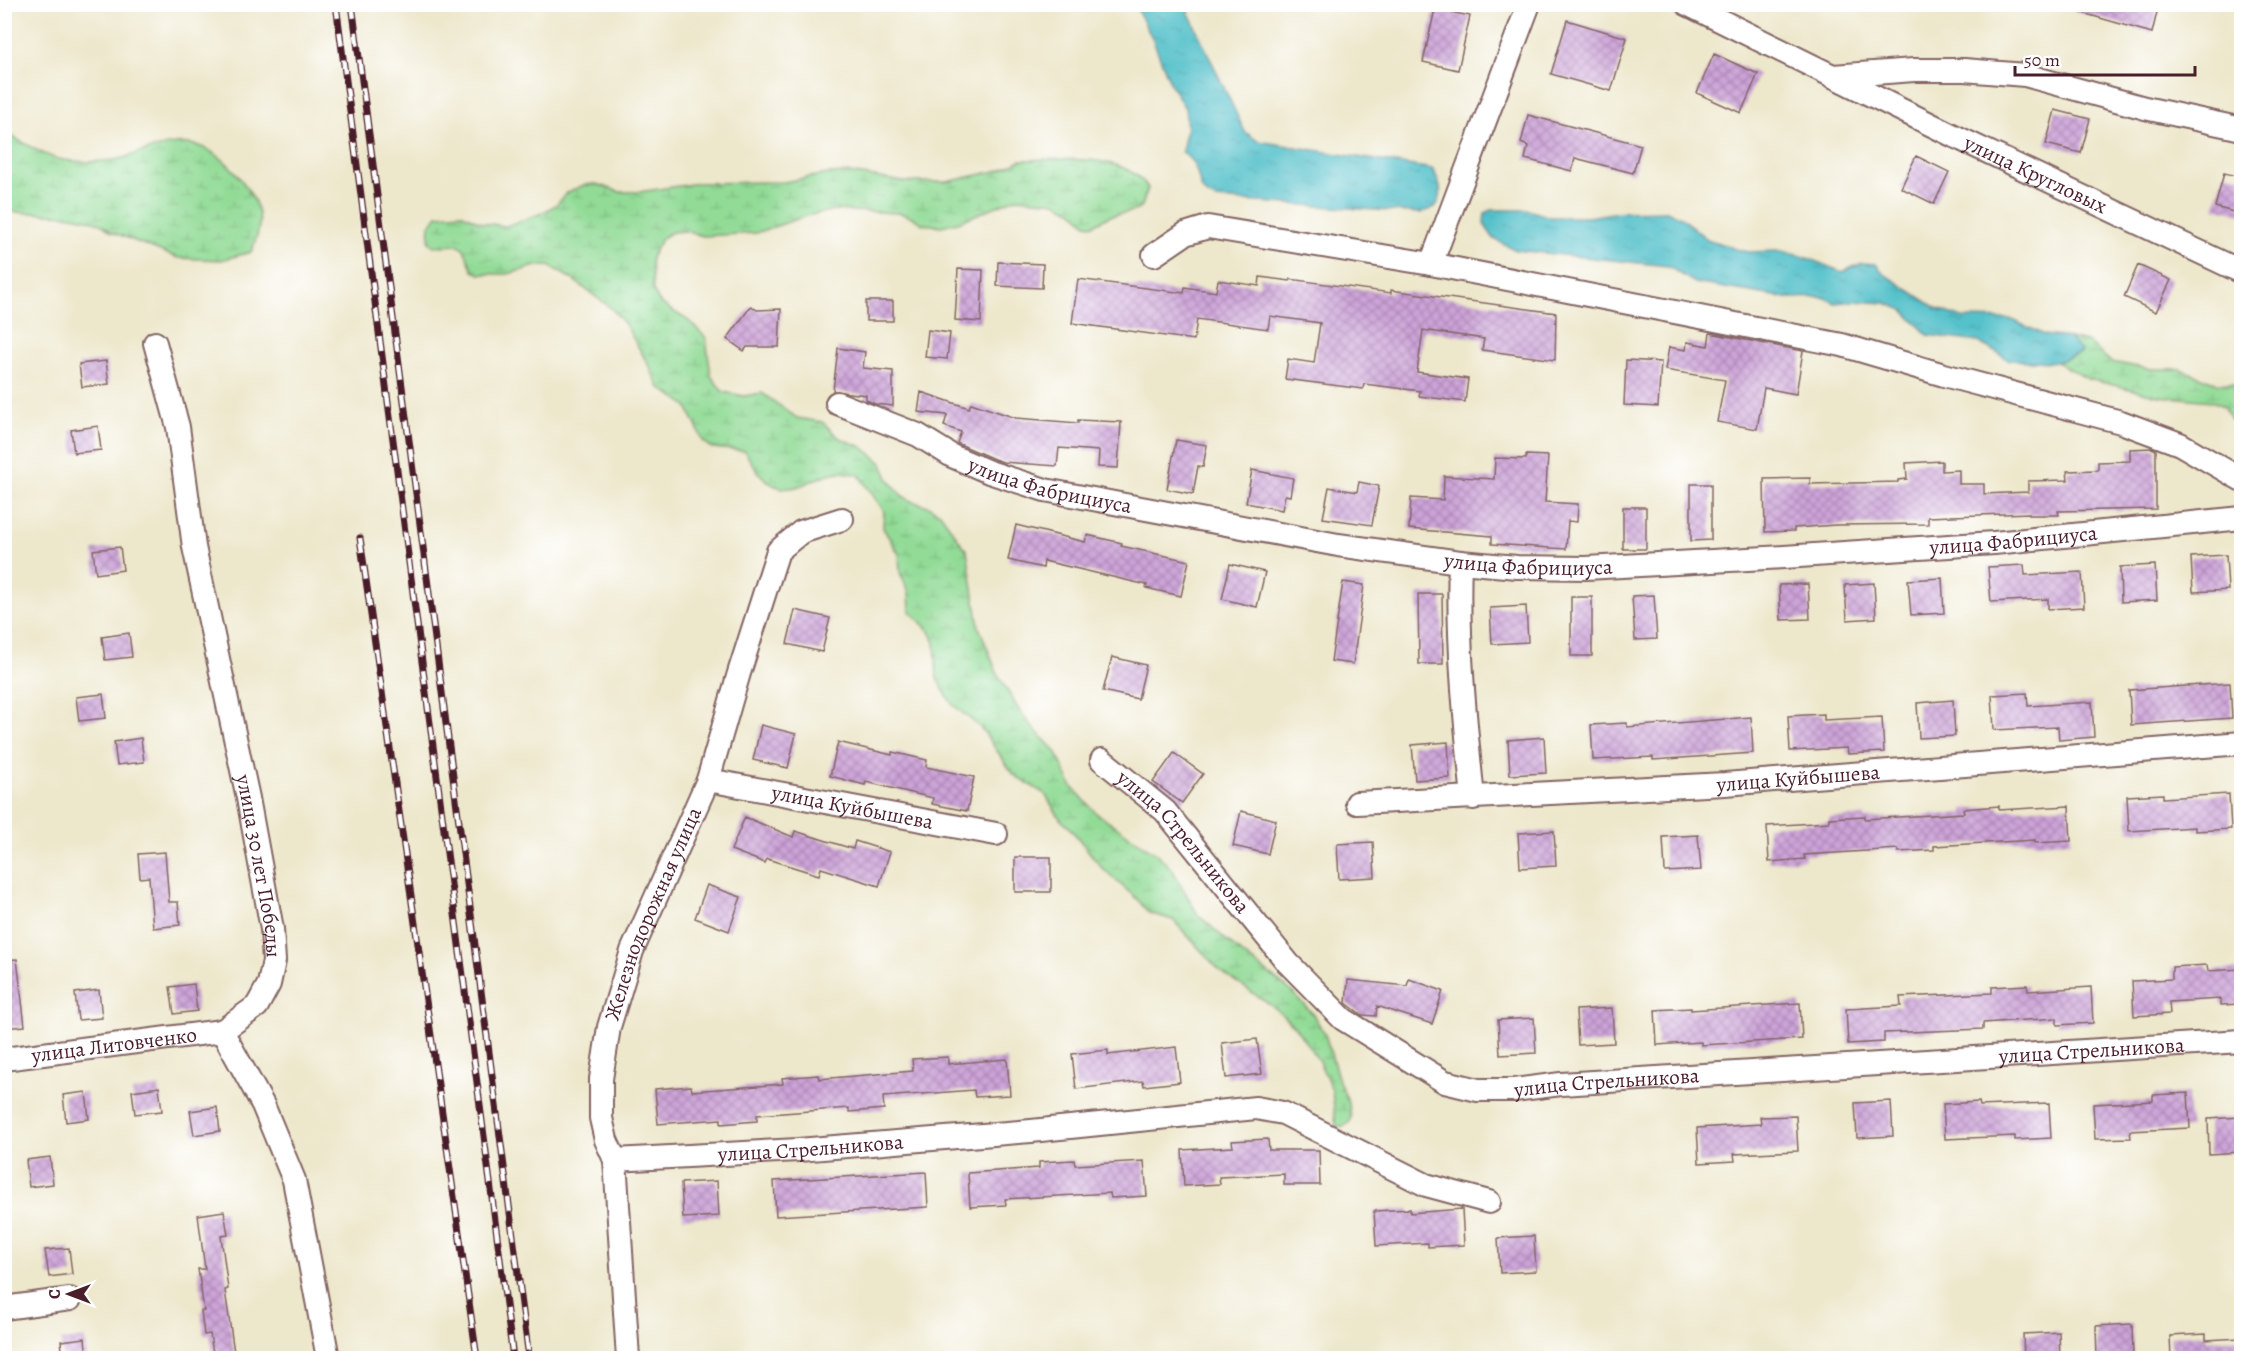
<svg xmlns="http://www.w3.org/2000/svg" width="2246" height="1363" viewBox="0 0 2246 1363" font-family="Alegreya,serif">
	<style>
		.wetland { fill: url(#wetland-marsh); stroke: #6e7d60; stroke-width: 1.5 }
		.water { fill: url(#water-ripples); stroke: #4f707a; stroke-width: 1.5 }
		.building { fill: url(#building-cross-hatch) }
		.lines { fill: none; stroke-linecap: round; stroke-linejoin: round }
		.minor-casing { stroke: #836563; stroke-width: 26 }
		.minor { stroke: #fff; stroke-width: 22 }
		.rail-casing { stroke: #4a1f2b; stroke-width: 7 }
		.rail { stroke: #fff; stroke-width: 4.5; stroke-dasharray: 14; stroke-linecap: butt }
		.labels { text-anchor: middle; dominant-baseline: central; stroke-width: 5; stroke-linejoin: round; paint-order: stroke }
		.street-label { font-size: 21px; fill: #4a1f2b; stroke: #fff }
	</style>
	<defs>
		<pattern id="wetland-marsh" width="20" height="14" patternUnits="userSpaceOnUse" patternTransform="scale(1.5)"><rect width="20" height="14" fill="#92db96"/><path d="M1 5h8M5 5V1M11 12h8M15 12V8" fill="none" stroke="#7fbc81"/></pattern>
		<pattern id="water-ripples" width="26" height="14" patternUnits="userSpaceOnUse" patternTransform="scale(1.5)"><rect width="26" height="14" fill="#54c1ca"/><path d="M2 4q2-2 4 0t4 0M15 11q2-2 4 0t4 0" fill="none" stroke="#4ba5ae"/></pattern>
		<pattern id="building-cross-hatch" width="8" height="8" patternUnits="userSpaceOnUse" patternTransform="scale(1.5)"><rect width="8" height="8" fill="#cda4d9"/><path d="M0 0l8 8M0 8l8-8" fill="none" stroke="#a885b0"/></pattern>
	</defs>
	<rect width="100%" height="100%" fill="#fff"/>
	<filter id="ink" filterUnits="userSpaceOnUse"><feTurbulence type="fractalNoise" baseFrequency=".0167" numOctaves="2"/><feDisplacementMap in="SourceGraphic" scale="12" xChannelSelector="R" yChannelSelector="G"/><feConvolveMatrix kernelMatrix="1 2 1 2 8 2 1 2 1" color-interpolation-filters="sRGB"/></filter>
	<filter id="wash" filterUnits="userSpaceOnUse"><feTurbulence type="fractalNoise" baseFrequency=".008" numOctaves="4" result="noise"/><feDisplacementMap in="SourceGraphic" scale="24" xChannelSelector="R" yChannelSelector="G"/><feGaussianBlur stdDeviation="1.35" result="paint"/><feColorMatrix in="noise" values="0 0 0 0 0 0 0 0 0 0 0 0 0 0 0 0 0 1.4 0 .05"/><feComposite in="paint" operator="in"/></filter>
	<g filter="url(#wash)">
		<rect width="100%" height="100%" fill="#ede7cb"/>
		<path class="wetland" d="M 5,134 C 25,141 41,156 63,160 C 78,162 99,162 114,160 C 139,155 168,139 195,145 C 217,150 235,170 247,188 C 263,212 263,225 251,252 L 221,260 L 178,258 L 110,231 C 91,210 31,215 5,211 Z
			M 1021,160 C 1058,160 1125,151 1148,188 L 1142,206 L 1137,210 L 1110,216 L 1093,225 L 1086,224 L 1073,211 L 1056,202 L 1016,198 L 961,221 L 941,226 L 923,224 L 912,217 L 900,213 L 834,210 L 806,216 L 756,233 L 703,236 L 685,231 L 672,232 L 661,239 L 651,258 L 653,291 L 660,303 L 689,321 L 706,338 L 711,376 L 723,392 L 744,396 L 762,393 L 797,418 L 822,422 L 840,438 L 862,447 L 881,462 L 888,478 L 901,495 L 911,501 L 928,506 L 940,513 L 967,551 L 979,627 L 997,673 L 1017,707 L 1033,728 L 1057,753 L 1070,784 L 1096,813 L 1158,855 L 1172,869 L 1198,915 L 1240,952 L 1290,990 L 1312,1013 L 1325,1034 L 1339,1081 L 1349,1104 L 1351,1118 L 1349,1123 L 1343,1127 L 1336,1126 L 1332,1090 L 1319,1061 L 1295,1027 L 1275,1008 L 1220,971 L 1173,920 L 1149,913 L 1137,899 L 1102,868 L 1070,828 L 1061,820 L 1045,794 L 1014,775 L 981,728 L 952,704 L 937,679 L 935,643 L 931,633 L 910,611 L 909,593 L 900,572 L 899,554 L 883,528 L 884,511 L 858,474 C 852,474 845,472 839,472 C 825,473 812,482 799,486 C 772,496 755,471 745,451 L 712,448 L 703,441 L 687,406 L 659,387 L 649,366 L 625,324 L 612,309 L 572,279 L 549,266 L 536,266 L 508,274 L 480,274 L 473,271 L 464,249 L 459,245 L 434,246 L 429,242 L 430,225 L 438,215 L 461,213 L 482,223 L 506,226 L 540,214 L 556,205 L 568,192 L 584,185 L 596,184 L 620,192 L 639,192 L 699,183 L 784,182 L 827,174 L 851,173 L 904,182 L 947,182 L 1000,170 Z
			M 2069,338 L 2087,342 L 2111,362 L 2149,369 L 2180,369 L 2217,383 L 2241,384 L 2241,431 L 2237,428 L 2223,406 L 2212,401 L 2159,396 L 2088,379 L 2056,362 L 2081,353 Z"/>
		<path class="water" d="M 1135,5 L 1185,5 L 1245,132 L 1258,141 L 1432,169 C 1439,179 1446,198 1434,207 C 1430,210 1424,211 1420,213 L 1215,199 C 1196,191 1202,183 1195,167 C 1193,161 1186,156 1182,151 L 1187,128 L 1185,108 L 1171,85 L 1153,40 Z
			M 1492,210 L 1528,210 L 1551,217 L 1588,217 L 1619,212 L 1667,211 L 1679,216 L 1707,239 L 1736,249 L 1748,252 L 1778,251 L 1802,256 L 1842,272 L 1862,263 L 1876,264 L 1884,274 L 1936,308 L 1962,318 L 2010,319 L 2045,335 L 2069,338 L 2082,352 L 2056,362 L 2010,360 L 1978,342 L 1928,335 L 1903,310 L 1886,303 L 1854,301 L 1835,303 L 1824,297 L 1787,298 L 1695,283 L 1668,266 L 1516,250 L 1494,239 L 1484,224 L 1485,213 Z"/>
		<g id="blocks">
			<path class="building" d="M 2073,4 L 2159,4 L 2152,33 L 2072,10 Z
				M 1435,9 L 1470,16 L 1458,70 L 1423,62 Z
				M 1567,20 L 1627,38 L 1611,91 L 1551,74 Z
				M 1714,54 L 1758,74 L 1741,113 L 1697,93 Z
				M 2055,110 L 2090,119 L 2081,153 L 2046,144 Z
				M 1528,115 L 1641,145 L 1633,173 L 1575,158 L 1572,171 L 1525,159 L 1528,146 L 1521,143 Z
				M 1916,156 L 1949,172 L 1934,204 L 1901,188 Z
				M 2224,173 L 2241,177 L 2241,214 L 2215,207 Z
				M 998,262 L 1043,264 L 1042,288 L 997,286 Z
				M 2138,265 L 2171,280 L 2156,312 L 2124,297 Z
				M 958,269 L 983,270 L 981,322 L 955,320 Z
				M 1260,277 L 1290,281 L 1290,279 L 1391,293 L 1391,290 L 1556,313 L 1555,360 L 1482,350 L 1484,339 L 1423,330 L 1417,372 L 1468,379 L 1465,402 L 1419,396 L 1420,391 L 1397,388 L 1364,384 L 1363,389 L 1285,379 L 1288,359 L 1314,363 L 1320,323 L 1270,316 L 1268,329 L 1197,319 L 1194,340 L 1072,323 L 1078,279 L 1184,293 L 1185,287 L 1216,292 L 1218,280 L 1259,286 Z
				M 866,301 L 893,301 L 893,321 L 866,321 Z
				M 751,306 L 757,310 L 781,309 L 779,347 L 747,347 L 744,351 L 727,339 Z
				M 928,330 L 950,333 L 947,359 L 925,357 Z
				M 1710,333 L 1803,351 L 1796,394 L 1764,388 L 1757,429 L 1717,422 L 1725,380 L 1665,370 L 1669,347 L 1686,350 L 1687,342 L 1708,346 Z
				M 838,348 L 865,352 L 863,368 L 893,371 L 893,406 L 875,404 L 866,400 L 866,395 L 833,391 Z
				M 1626,360 L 1661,362 L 1658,407 L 1624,405 Z
				M 106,361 L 109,384 L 82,387 L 79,364 Z
				M 921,392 L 969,408 L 971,403 L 1016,418 L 1078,423 L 1078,420 L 1121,422 L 1118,468 L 1098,467 L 1099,451 L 1059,448 L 1057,466 L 1003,462 L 994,459 L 957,443 L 961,432 L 944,426 L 947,415 L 918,412 Z
				M 98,426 L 101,450 L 74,453 L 71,430 Z
				M 1176,440 L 1207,445 L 1203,467 L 1198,466 L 1193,494 L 1167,489 Z
				M 2152,448 L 2156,450 L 2156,509 L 2058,511 L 2059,515 L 2029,515 L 2029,513 L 1928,517 L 1928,524 L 1836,525 L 1794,528 L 1794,531 L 1765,532 L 1764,479 L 1810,478 L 1810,484 L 1898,482 L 1898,480 L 1907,479 L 1906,463 L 1942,461 L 1942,471 L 1959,470 L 1959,484 L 1984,484 L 1984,494 L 2028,492 L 2028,481 L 2068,480 L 2067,471 L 2098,470 L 2098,462 L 2130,461 L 2130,449 Z
				M 1526,455 L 1548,456 L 1545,502 L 1578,504 L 1577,522 L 1568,521 L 1566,549 L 1492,544 L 1492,536 L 1409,529 L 1411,498 L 1443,500 L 1444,476 L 1494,479 L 1495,458 L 1526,459 Z
				M 1252,470 L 1293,478 L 1290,496 L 1285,495 L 1282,510 L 1246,503 Z
				M 1359,482 L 1379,486 L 1372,525 L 1323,518 L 1329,487 L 1357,492 Z
				M 1691,484 L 1711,484 L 1711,540 L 1691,541 Z
				M 1623,507 L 1646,507 L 1646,549 L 1623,549 Z
				M 1016,525 L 1085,542 L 1087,535 L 1122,543 L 1121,546 L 1189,561 L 1181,596 L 1146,588 L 1147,585 L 1044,561 L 1043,568 L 1008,560 Z
				M 120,547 L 123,570 L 96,574 L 93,550 Z
				M 2226,555 L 2228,590 L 2193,592 L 2191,557 Z
				M 1230,564 L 1265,572 L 1257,607 L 1222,599 Z
				M 2024,565 L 2025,575 L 2082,572 L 2084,607 L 2048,609 L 2048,599 L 1991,602 L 1988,567 Z
				M 2155,565 L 2157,600 L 2121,602 L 2120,567 Z
				M 1942,578 L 1944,613 L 1911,615 L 1908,580 Z
				M 1343,582 L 1364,585 L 1353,664 L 1331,661 Z
				M 1874,583 L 1876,618 L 1847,620 L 1845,585 Z
				M 1808,584 L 1810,619 L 1781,620 L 1779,585 Z
				M 1418,594 L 1442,594 L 1443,664 L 1419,664 Z
				M 1654,595 L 1657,639 L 1635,640 L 1632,596 Z
				M 1571,597 L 1592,597 L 1592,656 L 1571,656 Z
				M 1526,606 L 1528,642 L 1492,644 L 1490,608 Z
				M 795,610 L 830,618 L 822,652 L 787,644 Z
				M 129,633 L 132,657 L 105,660 L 102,637 Z
				M 1112,657 L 1146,665 L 1138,699 L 1103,691 Z
				M 2230,683 L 2232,718 L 2131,725 L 2129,690 Z
				M 2027,693 L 2028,706 L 2092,702 L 2094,737 L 2059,740 L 2058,727 L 1994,730 L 1992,695 Z
				M 103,694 L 106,718 L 79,721 L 76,697 Z
				M 1953,700 L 1955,736 L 1919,738 L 1917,703 Z
				M 1824,714 L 1824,720 L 1882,717 L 1884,752 L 1848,754 L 1847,748 L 1790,751 L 1788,716 Z
				M 1751,717 L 1753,753 L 1653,760 L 1653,757 L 1593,760 L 1591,725 L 1627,723 L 1627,727 Z
				M 761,725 L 796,734 L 788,768 L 753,760 Z
				M 1544,737 L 1546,773 L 1510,775 L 1508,740 Z
				M 141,738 L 144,762 L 117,765 L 114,742 Z
				M 838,742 L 892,755 L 892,752 L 927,760 L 926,767 L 974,777 L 967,811 L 932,804 L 933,798 L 866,782 L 865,785 L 830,776 Z
				M 1448,742 L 1450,778 L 1415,780 L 1412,745 Z
				M 1174,753 L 1203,774 L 1182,803 L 1153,782 Z
				M 2163,794 L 2163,798 L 2229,794 L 2231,829 L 2195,831 L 2195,827 L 2129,831 L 2127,796 Z
				M 1999,806 L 1999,810 L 2069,806 L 2071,841 L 2035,843 L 2035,840 L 1934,846 L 1934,850 L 1898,852 L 1898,849 L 1804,855 L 1805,859 L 1769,862 L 1767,826 L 1829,822 L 1829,818 L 1865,816 L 1865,819 L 1964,813 L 1963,809 Z
				M 1241,811 L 1276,820 L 1268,854 L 1233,846 Z
				M 745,817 L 793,837 L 795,831 L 853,849 L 855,841 L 890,852 L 879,886 L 821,868 L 819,875 L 767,859 L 765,863 L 731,850 Z
				M 1554,831 L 1556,866 L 1520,868 L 1518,833 Z
				M 1698,835 L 1701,870 L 1665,872 L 1663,837 Z
				M 1373,842 L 1375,877 L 1339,879 L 1337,844 Z
				M 165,852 L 169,902 L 178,902 L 180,925 L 153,928 L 149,877 L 140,878 L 138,854 Z
				M 1015,857 L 1051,857 L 1051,892 L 1015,892 Z
				M 707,885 L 741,897 L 729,931 L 695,918 Z
				M 17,959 L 25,1026 L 4,1028 L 4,960 Z
				M 2207,965 L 2208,971 L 2241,969 L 2241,1004 L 2221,1005 L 2221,999 L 2169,1002 L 2170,1014 L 2134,1016 L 2132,981 L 2172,979 L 2172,967 Z
				M 1409,979 L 1443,991 L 1432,1024 L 1377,1006 L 1376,1016 L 1362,1015 L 1346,1003 L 1348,980 L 1407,986 Z
				M 194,984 L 197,1011 L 174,1014 L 170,987 Z
				M 2027,985 L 2028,991 L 2091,987 L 2093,1023 L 2057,1025 L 2057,1018 L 1983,1023 L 1983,1029 L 1884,1033 L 1884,1042 L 1848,1044 L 1846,1009 L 1901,1006 L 1900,997 L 1992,993 L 1992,987 Z
				M 99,990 L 102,1018 L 78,1020 L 75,993 Z
				M 1800,1003 L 1802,1039 L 1701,1045 L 1701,1042 L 1657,1045 L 1655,1010 L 1691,1008 L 1691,1010 Z
				M 1612,1008 L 1614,1043 L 1578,1045 L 1576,1010 Z
				M 1534,1018 L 1536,1053 L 1500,1055 L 1498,1020 Z
				M 1257,1039 L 1262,1074 L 1226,1078 L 1222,1043 Z
				M 1176,1047 L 1180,1082 L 1144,1086 L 1143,1081 L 1076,1089 L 1072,1054 L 1108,1050 L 1108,1055 Z
				M 948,1057 L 948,1064 L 1007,1059 L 1010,1095 L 975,1097 L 974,1090 L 883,1097 L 884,1109 L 849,1112 L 849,1108 L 757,1115 L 757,1121 L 721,1124 L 721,1119 L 658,1124 L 655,1089 L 691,1086 L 692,1091 L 783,1084 L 782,1078 L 818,1075 L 819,1079 L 913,1071 L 912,1059 Z
				M 159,1087 L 162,1111 L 135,1114 L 132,1091 Z
				M 86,1092 L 89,1119 L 66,1122 L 63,1095 Z
				M 2188,1093 L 2190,1128 L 2130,1131 L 2131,1138 L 2095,1139 L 2093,1104 L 2153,1101 L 2153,1095 Z
				M 1891,1101 L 1893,1136 L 1857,1138 L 1855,1103 Z
				M 1979,1102 L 1980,1106 L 2049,1103 L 2051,1138 L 2015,1140 L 2015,1136 L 1945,1139 L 1943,1104 Z
				M 217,1107 L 220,1131 L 194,1135 L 190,1111 Z
				M 1796,1116 L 1798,1151 L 1734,1154 L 1735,1161 L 1699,1163 L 1697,1128 L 1761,1124 L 1760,1117 Z
				M 2241,1117 L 2241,1152 L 2209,1154 L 2208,1119 Z
				M 1268,1139 L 1269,1150 L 1319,1150 L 1320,1185 L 1284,1185 L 1284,1174 L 1219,1177 L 1220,1184 L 1184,1186 L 1182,1150 L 1233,1147 L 1232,1141 Z
				M 50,1157 L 53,1184 L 29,1187 L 26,1160 Z
				M 1074,1160 L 1075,1165 L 1144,1161 L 1147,1196 L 1111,1198 L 1110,1193 L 1005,1199 L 1006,1205 L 970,1207 L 968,1173 L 1039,1168 L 1039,1162 Z
				M 926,1172 L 928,1207 L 776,1216 L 774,1181 Z
				M 717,1181 L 719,1216 L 683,1218 L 681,1183 Z
				M 1410,1209 L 1410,1213 L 1462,1209 L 1464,1245 L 1428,1247 L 1428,1243 L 1376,1246 L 1374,1211 Z
				M 224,1211 L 228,1235 L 221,1236 L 228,1289 L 225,1290 L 235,1359 L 214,1359 L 210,1334 L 204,1335 L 201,1311 L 204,1311 L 198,1269 L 205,1269 L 198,1215 Z
				M 1534,1236 L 1536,1271 L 1500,1273 L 1498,1238 Z
				M 69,1248 L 72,1274 L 49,1277 L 45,1250 Z
				M 2132,1324 L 2133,1359 L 2097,1359 L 2096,1326 Z
				M 2059,1332 L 2060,1359 L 2024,1359 L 2023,1334 Z
				M 2206,1334 L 2206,1340 L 2241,1338 L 2241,1359 L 2171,1359 L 2170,1336 Z
				M 85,1338 L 87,1359 L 63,1359 L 61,1341 Z"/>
		</g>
	</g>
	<g filter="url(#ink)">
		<use href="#blocks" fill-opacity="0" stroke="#836563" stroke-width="1.5"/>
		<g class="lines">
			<g class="minor-casing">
				<g id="minor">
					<path id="s1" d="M 1687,4 L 1950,134 L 2242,272"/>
					<path d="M 1833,76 L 1914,70 L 1964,70 L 2025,75 L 2145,108 L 2242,129"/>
					<path d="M 1154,255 L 1185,234 L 1208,227 L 1431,264 L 1842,345 L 1944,375 L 2121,422 L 2180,444 L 2242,480"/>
					<path d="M 1431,264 L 1529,4"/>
					<path id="s2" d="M 155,343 L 178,427 L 194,547 L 248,798 L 272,929 L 274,961 L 269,984 L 257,1006 L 222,1031 L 263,1105 L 294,1180 L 328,1358"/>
					<path id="s3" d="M 837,403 L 918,435 L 952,456 L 989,472 L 1045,490 L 1338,545 L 1460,562 L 1517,567 L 1586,568 L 1784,557 L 1994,543 L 2242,518"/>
					<path d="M 1460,562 C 1457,641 1465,719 1473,798"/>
					<path id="s4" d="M 1102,760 L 1165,811 L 1288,963 L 1343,1019 L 1445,1082 L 1478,1090 L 1514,1090 L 1561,1084 L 2242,1041"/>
					<path id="s5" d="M 708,780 L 996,834"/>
					<path id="s6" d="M 1357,803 L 1725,784 L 2242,743"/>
					<path id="s7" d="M 4,1059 L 222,1031"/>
					<path id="s8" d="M 615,1160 L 798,1150 L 1031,1131 L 1256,1108 L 1283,1113 L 1426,1185 L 1489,1202"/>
					<path d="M 4,1308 L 70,1299"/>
					<path id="s9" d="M 628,1358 L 615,1160 L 606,1140 L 601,1118 L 601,1079 L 609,1027 L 632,951 L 708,780 L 739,673 L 778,551 L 801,532 L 842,519"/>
				</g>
			</g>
			<use href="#minor" class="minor"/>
			<g class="rail-casing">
				<path id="rail" d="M 336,4 L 513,1358
					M 352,4 L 529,1358
					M 360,538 L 477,1358"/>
			</g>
			<use href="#rail" class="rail"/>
		</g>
	</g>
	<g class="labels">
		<g class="street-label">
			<text stroke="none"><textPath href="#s1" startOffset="388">улица Кругловых</textPath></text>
			<text stroke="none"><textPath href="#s3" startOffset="230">улица Фабрициуса</textPath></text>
			<text stroke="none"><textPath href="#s3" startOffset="1202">улица Фабрициуса</textPath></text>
			<text stroke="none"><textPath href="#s3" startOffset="716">улица Фабрициуса</textPath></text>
			<text stroke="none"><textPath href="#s6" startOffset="442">улица Куйбышева</textPath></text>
			<text stroke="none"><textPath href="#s5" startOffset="147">улица Куйбышева</textPath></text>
			<text stroke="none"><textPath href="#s4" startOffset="116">улица Стрельникова</textPath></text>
			<text stroke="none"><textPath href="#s2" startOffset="534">улица 30 лет Победы</textPath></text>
			<text stroke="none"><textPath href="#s9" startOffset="456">Железнодорожная улица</textPath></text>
			<text stroke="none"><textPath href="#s7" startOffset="111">улица Литовченко</textPath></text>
			<text stroke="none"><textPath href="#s4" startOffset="1124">улица Стрельникова</textPath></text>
			<text stroke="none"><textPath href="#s4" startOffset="638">улица Стрельникова</textPath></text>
			<text stroke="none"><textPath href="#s8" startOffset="196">улица Стрельникова</textPath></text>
		</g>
	</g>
	<rect width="2246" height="1363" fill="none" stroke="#fff" stroke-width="24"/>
	<g transform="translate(69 1294) rotate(270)" stroke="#ffffff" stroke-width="4.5" paint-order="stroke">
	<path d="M0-4.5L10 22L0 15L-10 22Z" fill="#4a1f2b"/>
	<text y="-9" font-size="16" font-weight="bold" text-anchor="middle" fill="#4a1f2b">С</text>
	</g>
	<path d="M2015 66v9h180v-9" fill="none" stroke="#4a1f2b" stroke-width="3"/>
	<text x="2024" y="66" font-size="18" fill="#4a1f2b" stroke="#ffffff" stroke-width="4.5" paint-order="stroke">50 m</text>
</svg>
